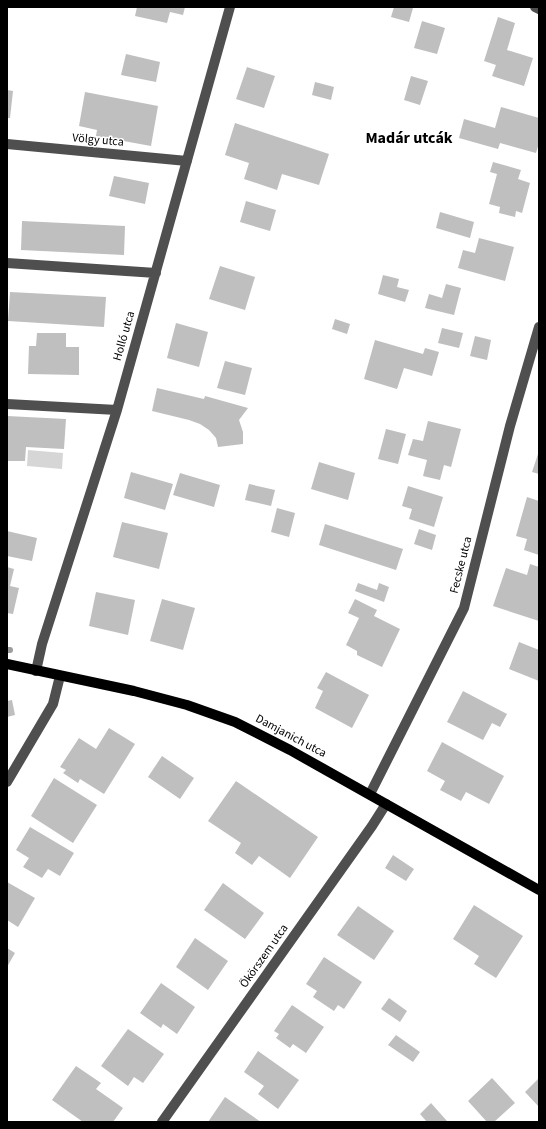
<svg xmlns="http://www.w3.org/2000/svg" width="546" height="1129" viewBox="0 0 546 1129" font-family="'Source Sans 3',sans-serif">
	<style>
		.green { fill: #d6d6d6 }
		.lines { fill: none; stroke-linecap: round; stroke-linejoin: round }
		.stream { stroke: #9d9d9d; stroke-width: 6 }
		.building { fill: #bfbfbf }
		.minor { stroke: #4f4f4f; stroke-width: 10 }
		.major { stroke: #000; stroke-width: 10 }
		.labels { text-anchor: middle; dominant-baseline: central; stroke-width: 3; stroke-linejoin: round; paint-order: stroke }
		.street-label { font-size: 12px; fill: #000; stroke: #fff }
		.district-label { font-size: 16px; font-weight: bold; fill: #000; stroke: #fff }
	</style>
	<rect width="100%" height="100%" fill="#fff"/>
	<path class="green" d="M 28,450 L 63,453 L 62,469 L 27,466 Z"/>
	<g class="lines">
		<path class="stream" d="M 7,650 L 10,650"/>
	</g>
	<path class="building" d="M 137,7 L 185,7 L 183,15 L 170,12 L 167,23 L 135,16 Z
		M 394,7 L 413,8 L 409,22 L 391,17 Z
		M 498,17 L 515,23 L 507,50 L 533,58 L 524,86 L 492,76 L 496,65 L 484,61 Z
		M 422,21 L 445,28 L 437,54 L 414,48 Z
		M 126,54 L 160,62 L 156,82 L 121,75 Z
		M 247,67 L 275,76 L 264,108 L 236,99 Z
		M 411,76 L 428,81 L 420,105 L 404,100 Z
		M 315,82 L 334,87 L 331,100 L 312,95 Z
		M 7,90 L 13,91 L 10,118 L 7,118 Z
		M 85,92 L 158,106 L 151,146 L 96,136 L 97,130 L 79,126 Z
		M 501,107 L 539,118 L 539,143 L 536,153 L 500,143 L 498,149 L 459,138 L 464,119 L 495,128 Z
		M 235,123 L 329,154 L 319,185 L 282,174 L 277,190 L 244,179 L 249,163 L 225,155 Z
		M 493,162 L 521,170 L 518,179 L 530,183 L 522,213 L 516,211 L 515,217 L 499,213 L 500,207 L 489,204 L 497,174 L 490,172 Z
		M 114,176 L 149,183 L 145,204 L 109,196 Z
		M 246,201 L 276,210 L 270,231 L 240,222 Z
		M 440,212 L 474,222 L 470,238 L 436,228 Z
		M 22,221 L 125,226 L 124,255 L 21,250 Z
		M 479,238 L 514,247 L 505,281 L 458,268 L 463,250 L 475,253 Z
		M 220,266 L 255,277 L 245,310 L 209,299 Z
		M 383,275 L 399,279 L 397,287 L 409,290 L 405,302 L 378,294 Z
		M 446,284 L 461,288 L 454,315 L 425,308 L 429,294 L 442,298 Z
		M 10,292 L 106,297 L 104,327 L 8,321 Z
		M 335,319 L 350,324 L 347,334 L 332,329 Z
		M 176,323 L 208,332 L 199,367 L 167,358 Z
		M 442,328 L 463,333 L 459,348 L 438,343 Z
		M 37,333 L 66,333 L 66,347 L 79,347 L 79,375 L 28,374 L 29,346 L 36,346 Z
		M 475,336 L 491,340 L 487,360 L 470,356 Z
		M 375,340 L 423,354 L 425,348 L 439,352 L 432,376 L 404,368 L 397,389 L 364,379 Z
		M 225,361 L 252,368 L 245,395 L 217,388 Z
		M 157,388 L 204,399 L 205,396 L 248,408 L 239,420 L 243,432 L 243,444 L 218,447 L 216,438 L 209,430 L 200,424 L 189,420 L 152,411 Z
		M 7,416 L 66,419 L 64,449 L 26,447 L 25,461 L 7,461 Z
		M 428,421 L 461,429 L 451,467 L 444,465 L 440,480 L 423,476 L 427,460 L 408,455 L 413,439 L 423,441 Z
		M 386,429 L 406,434 L 398,464 L 378,459 Z
		M 539,451 L 539,474 L 532,472 Z
		M 319,462 L 355,473 L 348,500 L 311,489 Z
		M 131,472 L 173,484 L 165,510 L 124,498 Z
		M 180,473 L 220,485 L 214,507 L 173,495 Z
		M 249,484 L 275,490 L 271,506 L 245,500 Z
		M 408,486 L 443,497 L 434,527 L 409,519 L 412,509 L 402,506 Z
		M 527,497 L 539,501 L 539,555 L 524,550 L 527,539 L 516,536 Z
		M 277,508 L 295,513 L 289,537 L 271,532 Z
		M 122,522 L 168,533 L 159,569 L 113,557 Z
		M 325,524 L 403,549 L 396,570 L 319,545 Z
		M 419,529 L 436,535 L 432,550 L 414,544 Z
		M 7,531 L 37,538 L 32,561 L 7,556 Z
		M 530,564 L 539,567 L 539,621 L 493,606 L 506,568 L 527,575 Z
		M 7,567 L 14,569 L 10,586 L 19,588 L 13,614 L 7,613 Z
		M 358,583 L 377,590 L 379,583 L 389,587 L 384,602 L 355,591 Z
		M 96,592 L 135,600 L 128,635 L 89,626 Z
		M 162,599 L 195,608 L 183,650 L 150,641 Z
		M 355,599 L 377,610 L 374,616 L 400,629 L 382,667 L 357,655 L 357,651 L 346,645 L 359,618 L 348,613 Z
		M 519,642 L 539,650 L 539,681 L 509,669 Z
		M 326,672 L 369,695 L 352,728 L 315,708 L 323,691 L 317,688 Z
		M 463,691 L 507,714 L 500,727 L 492,723 L 483,740 L 447,722 Z
		M 12,700 L 15,715 L 7,717 L 7,701 Z
		M 109,728 L 135,744 L 104,794 L 80,779 L 78,783 L 63,773 L 66,770 L 60,767 L 79,738 L 96,749 Z
		M 442,742 L 504,776 L 489,804 L 466,792 L 461,801 L 440,790 L 445,781 L 427,771 Z
		M 162,756 L 194,778 L 180,799 L 148,777 Z
		M 54,778 L 97,805 L 73,843 L 31,816 Z
		M 236,781 L 318,837 L 290,878 L 259,856 L 252,865 L 235,853 L 241,843 L 208,821 Z
		M 30,827 L 74,853 L 60,876 L 48,869 L 42,878 L 23,867 L 29,858 L 16,850 Z
		M 393,855 L 414,869 L 406,881 L 385,868 Z
		M 7,882 L 35,898 L 18,927 L 7,920 Z
		M 223,883 L 264,913 L 245,939 L 204,910 Z
		M 474,905 L 523,936 L 496,978 L 474,964 L 479,956 L 453,939 Z
		M 358,906 L 394,931 L 374,960 L 337,935 Z
		M 195,938 L 228,961 L 208,990 L 176,967 Z
		M 7,948 L 15,953 L 7,967 Z
		M 324,957 L 362,982 L 344,1009 L 338,1005 L 334,1011 L 313,997 L 317,991 L 306,984 Z
		M 161,983 L 195,1007 L 177,1034 L 163,1024 L 161,1028 L 140,1013 Z
		M 389,998 L 407,1011 L 400,1022 L 381,1009 Z
		M 292,1005 L 324,1027 L 306,1053 L 293,1044 L 290,1048 L 276,1038 L 279,1034 L 274,1031 Z
		M 128,1029 L 164,1054 L 143,1083 L 134,1077 L 128,1086 L 101,1066 Z
		M 396,1035 L 420,1052 L 413,1062 L 388,1045 Z
		M 258,1051 L 299,1080 L 278,1109 L 258,1094 L 264,1086 L 244,1072 Z
		M 76,1066 L 101,1083 L 96,1089 L 123,1108 L 113,1122 L 83,1122 L 52,1100 Z
		M 492,1078 L 515,1103 L 494,1122 L 487,1122 L 468,1101 Z
		M 539,1078 L 539,1107 L 525,1092 Z
		M 225,1097 L 261,1122 L 208,1122 Z
		M 431,1103 L 447,1121 L 446,1122 L 427,1122 L 420,1114 Z"/>
	<g class="lines">
		<path class="minor" d="M 535,7 L 539,9
			M 7,144 L 187,161
			M 7,263 L 156,273
			M 7,404 L 117,410
			M 36,671 L 42,644 L 117,410 L 230,7
			M 7,782 L 53,704 L 60,676
			M 370,794 L 464,608 L 510,426 L 539,327
			M 162,1122 L 372,826 L 386,804"/>
		<path class="major" d="M 7,664 L 134,691 L 187,705 L 235,722 L 290,750 L 539,890"/>
	</g>
	<g class="labels">
		<g class="street-label">
			<text transform="translate(98 140) rotate(5)">Völgy utca</text>
			<text transform="translate(124 336) rotate(-74)">Holló utca</text>
			<text transform="translate(461 565) rotate(-76)">Fecske utca</text>
			<text transform="translate(291 736) rotate(28)">Damjanich utca</text>
			<text transform="translate(264 956) rotate(-55)">Ökörszem utca</text>
		</g>
		<g class="district-label">
			<text x="409" y="138">Madár utcák</text>
		</g>
	</g>
	<rect width="546" height="1129" fill="none" stroke="#000000" stroke-width="16"/>
</svg>
